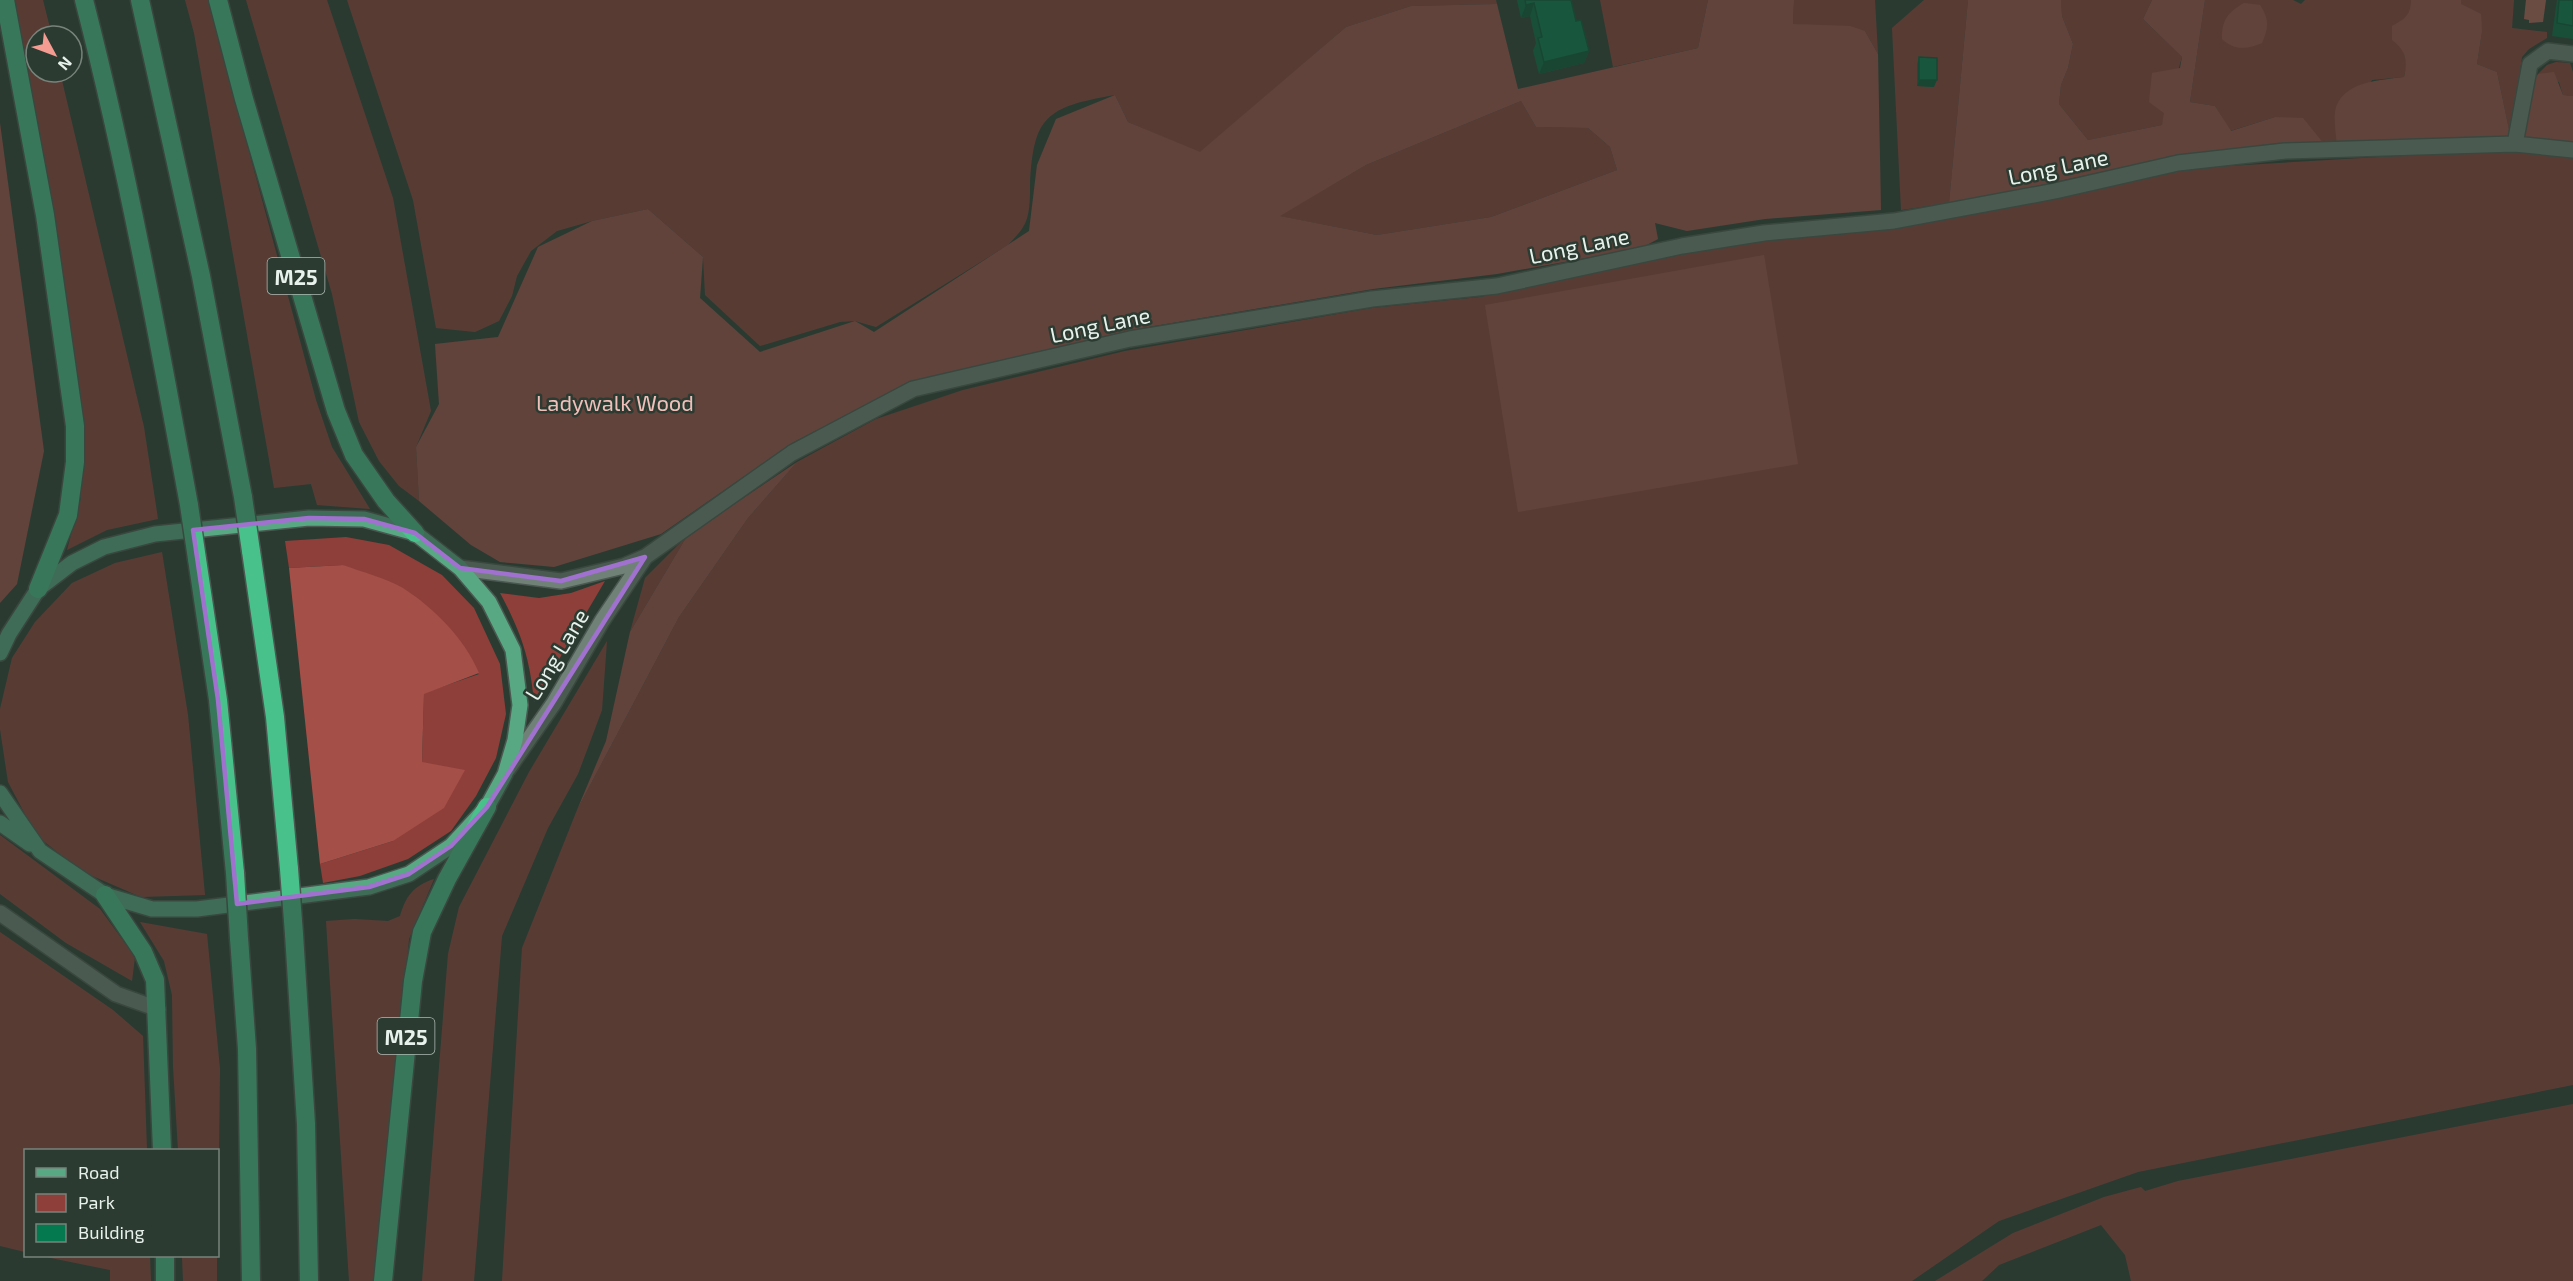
<svg xmlns="http://www.w3.org/2000/svg" width="2573" height="1281" viewBox="0 0 2573 1281" font-family="'Exo 2',sans-serif">
	<style>
		.green { fill: #8e3f39 }
		.forest { fill: #a44f48; fill-rule: evenodd }
		.water { fill: #b9625a }
		.lines { fill: none; stroke-linecap: round; stroke-linejoin: round }
		.minor-casing { stroke: #4a5851; stroke-width: 18 }
		.major-casing { stroke: #4a5851; stroke-width: 18 }
		.highway-casing { stroke: #4a5851; stroke-width: 21 }
		.minor { stroke: #708278; stroke-width: 15 }
		.major { stroke: #58a883; stroke-width: 15 }
		.highway { stroke: #48c28a; stroke-width: 18 }
		.highway-bridge-casing { stroke: #4a5851; stroke-width: 21; stroke-linecap: butt }
		.highway-bridge { stroke: #48c28a; stroke-width: 18 }
		.wall { fill: #036844 }
		.shaded-wall { fill: #035537 }
		.building { fill: #04794f; stroke: #035537; stroke-width: 1.5 }
		.marked { fill: none; stroke: #a171cf; stroke-width: 4.5; stroke-linejoin: round }
		.labels { text-anchor: middle; dominant-baseline: central; stroke-width: 5; stroke-linejoin: round; paint-order: stroke }
		.shield { fill: #2b3b32; stroke: #afbbb4; stroke-width: 1.5 }
		.shield-label { font-size: 21px; font-weight: bold; fill: #e8f2ec }
		.street-label { font-size: 22px; fill: #e8f2ec; stroke: #2b3b32 }
		.park-label { font-size: 22px; fill: #f0bfb9; stroke: #2b3b32 }
	</style>
	<rect width="100%" height="100%" fill="#2b3b32"/>
	<path class="green" d="M 7,0 L 43,0 L 52,36 L 36,36 L 36,72 L 60,72 L 144,427 L 158,519 L 107,530 L 67,550 L 81,498 L 81,422 Z
		M 185,0 L 208,0 L 316,400 L 332,447 L 370,509 L 317,505 L 311,484 L 274,488 L 194,33 Z
		M 246,0 L 327,0 L 393,198 L 431,411 L 416,447 L 419,501 L 399,486 L 379,461 L 359,422 L 332,294 Z
		M 347,0 L 1496,0 L 1497,4 L 1411,6 L 1346,27 L 1200,153 L 1128,122 L 1115,95 C 1046,107 1033,116 1030,186 C 1030,199 1030,217 1023,227 C 1019,234 1013,239 1008,245 L 876,327 L 855,321 L 840,322 L 760,346 L 705,295 L 703,257 L 648,209 L 592,221 L 557,231 L 531,251 L 517,276 L 512,296 L 499,321 L 475,332 L 436,328 L 413,200 Z
		M 1600,0 L 1708,0 L 1698,48 L 1613,67 Z
		M 1794,0 L 1875,0 L 1878,54 L 1865,31 L 1793,24 Z
		M 1924,0 L 1968,0 L 1949,203 L 1901,210 L 1892,28 Z
		M 2061,0 L 2152,0 L 2143,19 L 2182,57 L 2162,125 L 2088,140 L 2059,104 L 2061,85 L 2068,68 L 2073,44 L 2062,16 Z
		M 2205,0 L 2293,0 L 2301,4 L 2305,0 L 2411,0 L 2411,11 L 2405,19 L 2402,47 L 2407,64 L 2404,77 L 2372,80 L 2337,145 L 2324,144 L 2275,117 L 2230,131 L 2215,106 L 2190,102 Z
		M 2461,0 L 2514,0 L 2512,28 L 2547,32 L 2547,38 L 2529,49 L 2522,57 L 2511,139 L 2497,72 L 2477,64 L 2482,32 L 2461,4 Z
		M 2556,62 L 2570,63 L 2573,72 L 2573,96 L 2563,95 L 2559,82 L 2538,74 L 2547,65 Z
		M 1521,101 L 1536,127 L 1588,128 L 1610,147 L 1617,170 L 1491,217 L 1377,235 L 1279,216 L 1366,165 Z
		M 2514,149 L 2573,154 L 2573,1085 L 2138,1172 L 1999,1221 L 1912,1281 L 502,1281 L 522,948 L 577,810 L 679,617 L 748,518 L 797,462 L 876,419 L 963,390 L 1125,351 L 1372,308 L 1480,297 L 1756,239 L 2179,169 Z
		M 687,536 L 630,632 L 645,578 Z
		M 346,537 L 389,545 L 442,575 L 474,608 L 500,664 L 506,714 L 496,758 L 476,796 L 451,831 L 408,859 L 360,876 L 323,883 L 320,864 L 393,841 L 422,762 L 424,693 L 479,674 L 343,565 L 289,568 L 285,541 Z
		M 162,552 L 188,715 L 205,895 L 141,897 L 81,871 L 36,835 L 8,782 L 0,729 L 0,709 L 12,658 L 35,622 L 72,583 L 115,563 Z
		M 605,581 L 534,702 C 530,658 521,632 500,593 L 539,598 L 571,593 Z
		M 607,641 L 602,710 L 578,774 L 548,828 L 502,936 L 474,1281 L 422,1281 L 448,954 L 459,907 L 529,772 Z
		M 0,835 L 100,909 L 135,957 L 132,981 L 66,943 L 0,894 Z
		M 434,879 L 409,939 L 377,1281 L 349,1281 L 326,921 L 354,919 L 388,921 L 400,916 C 406,896 413,886 434,879 Z
		M 140,922 L 207,934 L 220,1069 L 218,1231 L 218,1150 L 178,1150 L 173,1066 L 172,995 L 164,961 Z
		M 0,932 L 113,1010 L 143,1036 L 147,1150 L 26,1150 L 25,1252 L 0,1246 Z
		M 2573,1104 L 2573,1281 L 2131,1281 L 2125,1255 L 2101,1225 L 1999,1265 L 1982,1281 L 1935,1281 L 2013,1233 L 2104,1197 L 2141,1187 L 2145,1191 L 2178,1181 Z
		M 41,1256 L 150,1256 L 151,1281 L 110,1281 L 110,1270 Z
		M 182,1256 L 217,1256 L 217,1281 L 183,1281 Z"/>
	<path class="forest" d="M 1708,0 L 1794,0 L 1793,24 L 1850,26 L 1865,31 L 1878,54 L 1881,210 L 1765,219 L 1687,231 L 1655,223 L 1658,239 L 1641,248 L 1497,274 L 1373,289 L 1131,330 L 912,381 L 792,443 L 661,534 L 554,567 L 500,562 L 471,545 L 419,501 L 416,447 L 439,404 L 435,344 L 498,337 L 538,247 L 592,221 L 648,209 L 703,257 L 700,298 L 760,352 L 855,321 L 874,332 L 1029,231 L 1037,165 L 1056,119 L 1115,95 L 1128,122 L 1200,152 L 1346,27 L 1411,6 L 1497,4 L 1518,89 L 1698,48 ZM 1521,101 L 1536,127 L 1588,128 L 1610,147 L 1617,170 L 1491,217 L 1377,235 L 1280,216 L 1366,165 Z
		M 1968,0 L 2061,0 L 2062,16 L 2073,44 L 2068,68 L 2061,85 L 2059,104 L 2088,140 L 2162,125 L 2164,113 L 2149,102 L 2152,73 L 2180,68 L 2182,57 L 2143,19 L 2152,0 L 2205,0 L 2190,102 L 2215,106 L 2231,131 L 2275,117 L 2303,118 L 2324,144 L 2174,156 L 1996,195 L 1949,203 Z
		M 2411,0 L 2461,0 L 2461,4 L 2481,14 L 2482,32 L 2477,64 L 2497,72 L 2511,139 L 2337,145 C 2336,135 2334,122 2335,112 C 2340,81 2382,80 2404,77 C 2408,61 2406,50 2392,40 L 2392,26 C 2405,19 2411,15 2411,0 Z
		M 2244,3 L 2260,5 C 2269,19 2269,27 2262,43 C 2247,49 2235,51 2222,39 C 2222,20 2227,13 2244,3 Z
		M 2554,72 L 2563,95 L 2573,96 L 2573,145 L 2518,140 L 2529,89 L 2538,74 Z
		M 0,123 L 44,451 L 17,584 L 0,603 Z
		M 1764,255 L 1798,464 L 1518,512 L 1485,305 Z
		M 797,462 L 748,518 L 679,617 L 577,810 L 606,741 L 630,632 L 687,536 Z
		M 343,565 C 362,572 386,578 403,588 C 434,608 465,639 479,673 L 424,694 L 422,762 L 465,770 L 444,808 L 393,841 L 320,864 L 289,568 Z"/>
	<path class="water" d="M 2526,0 L 2546,0 L 2543,22 L 2529,23 L 2529,20 L 2524,19 Z"/>
	<g class="lines">
		<g class="minor-casing">
			<path id="minor" d="M 2515,144 L 2530,64 L 2548,51 L 2573,54
				M 460,568 L 561,581 L 624,566 L 645,557 L 792,453 L 913,389 L 1130,339 L 1372,299 L 1497,286 L 1682,246 L 1764,233 L 1894,221 L 2055,191 L 2178,163 L 2285,151 L 2515,144 L 2573,150
				M 508,769 L 554,703 L 602,621 L 645,557
				M 0,913 L 116,994 L 158,1009"/>
		</g>
		<g class="major-casing">
			<path id="major" d="M 0,653 L 9,634 L 38,589 L 72,563 L 104,547 L 155,534 L 309,518 L 364,519 L 415,533 L 460,568 L 489,602 L 513,650 L 520,705 L 515,740 L 505,774 L 487,807 L 451,846 L 409,874 L 369,887 L 197,909 L 152,909 L 105,895 L 40,851 L 0,793
				M 0,823 L 30,844"/>
		</g>
		<g class="highway-casing">
			<path id="highway" d="M 5,0 L 45,215 L 75,426 L 75,462 L 68,515 L 38,589
				M 84,0 C 127,167 158,336 189,505
				M 140,0 L 201,276 L 243,497
				M 218,0 L 244,99 L 336,411 L 354,455 L 386,501 L 415,533
				M 251,551 L 275,717 L 289,869
				M 197,559 L 218,700 L 235,873
				M 105,895 L 143,952 L 155,980 L 162,1150
				M 294,934 L 306,1124 L 309,1281
				M 239,938 L 247,1049 L 251,1281
				M 165,1256 L 165,1281
				M 383,1281 L 413,981 L 422,932 L 447,879 L 487,807"/>
		</g>
		<use href="#minor" class="minor"/>
		<use href="#major" class="major"/>
		<use href="#highway" class="highway"/>
		<g class="highway-bridge-casing">
			<path id="highway-bridge" d="M 243,497 L 251,551
				M 189,505 L 197,559
				M 289,869 L 294,934
				M 235,873 L 239,938"/>
		</g>
		<use href="#highway-bridge" class="highway-bridge"/>
	</g>
	<path class="wall" d="M 1517,0 L 1571,0 L 1576,21 L 1589,51 L 1584,63 L 1539,74 L 1533,51 L 1536,43 L 1530,16 L 1521,18 Z
		M 2557,0 L 2573,0 L 2573,39 L 2552,36 Z
		M 1919,57 L 1934,87 L 1917,86 L 1917,64 Z"/>
	<path class="shaded-wall" d="M 1534,3 L 1530,16 L 1521,18 L 1526,5 Z
		M 1589,51 L 1584,63 L 1539,74 L 1544,62 Z
		M 1919,80 L 1937,80 L 1934,87 L 1917,86 Z"/>
	<path class="building" d="M 1525,0 L 1571,0 L 1576,21 L 1581,20 L 1589,51 L 1544,62 L 1538,38 L 1542,37 L 1534,3 L 1526,5 Z
		M 2559,0 L 2573,0 L 2573,26 L 2557,23 Z
		M 1919,57 L 1937,58 L 1937,80 L 1919,80 Z"/>
	<path d="M0 0H2573V1281H0ZM 309,518 L 364,519 L 415,533 L 460,568 L 561,581 L 645,557 L 487,807 L 451,846 L 409,874 L 369,887 L 237,904 L 218,700 L 193,530 Z" fill="#2b3b32" fill-opacity=".55" fill-rule="evenodd"/>
	<path class="marked" d="M 309,518 L 364,519 L 415,533 L 460,568 L 561,581 L 645,557 L 487,807 L 451,846 L 409,874 L 369,887 L 237,904 L 218,700 L 193,530 Z"/>
	<g class="labels">
		<g class="shield">
			<rect x="267.5" y="258" width="57" height="36" rx="4.5"/>
			<rect x="377.5" y="1018" width="57" height="36" rx="4.5"/>
		</g>
		<g class="shield-label">
			<text x="296" y="276">M25</text>
			<text x="406" y="1036">M25</text>
		</g>
		<g class="street-label">
			<text transform="translate(2058 166) rotate(-12)">Long Lane</text>
			<text transform="translate(1579 245) rotate(-12)">Long Lane</text>
			<text transform="translate(1100 324) rotate(-12)">Long Lane</text>
			<text transform="translate(556 654) rotate(-59)">Long Lane</text>
		</g>
		<g class="park-label">
			<text x="615" y="402">Ladywalk Wood</text>
		</g>
	</g>
	<rect x="24" y="1149" width="195" height="108" fill="#2b3b32" stroke="#77847c" stroke-width="1.5"/>
	<rect x="36" y="1168" width="30" height="9" fill="#58a883" stroke="#77847c" stroke-width="1.5"/>
	<text x="78" y="1179" font-size="18" fill="#e8f2ec">Road</text>
	<rect x="36" y="1194" width="30" height="18" fill="#8e3f39" stroke="#77847c" stroke-width="1.5"/>
	<text x="78" y="1209" font-size="18" fill="#e8f2ec">Park</text>
	<rect x="36" y="1224" width="30" height="18" fill="#04794f" stroke="#77847c" stroke-width="1.5"/>
	<text x="78" y="1239" font-size="18" fill="#e8f2ec">Building</text>
	<g transform="translate(54 54) rotate(131)"><circle r="28" fill="#2b3b32" stroke="#77847c" stroke-width="1.5"/>
	<path d="M0-4.5L10 22L0 15L-10 22Z" fill="#f59c92"/>
	<text y="-9" font-size="16" font-weight="bold" text-anchor="middle" fill="#e8f2ec">N</text>
	</g>
</svg>
